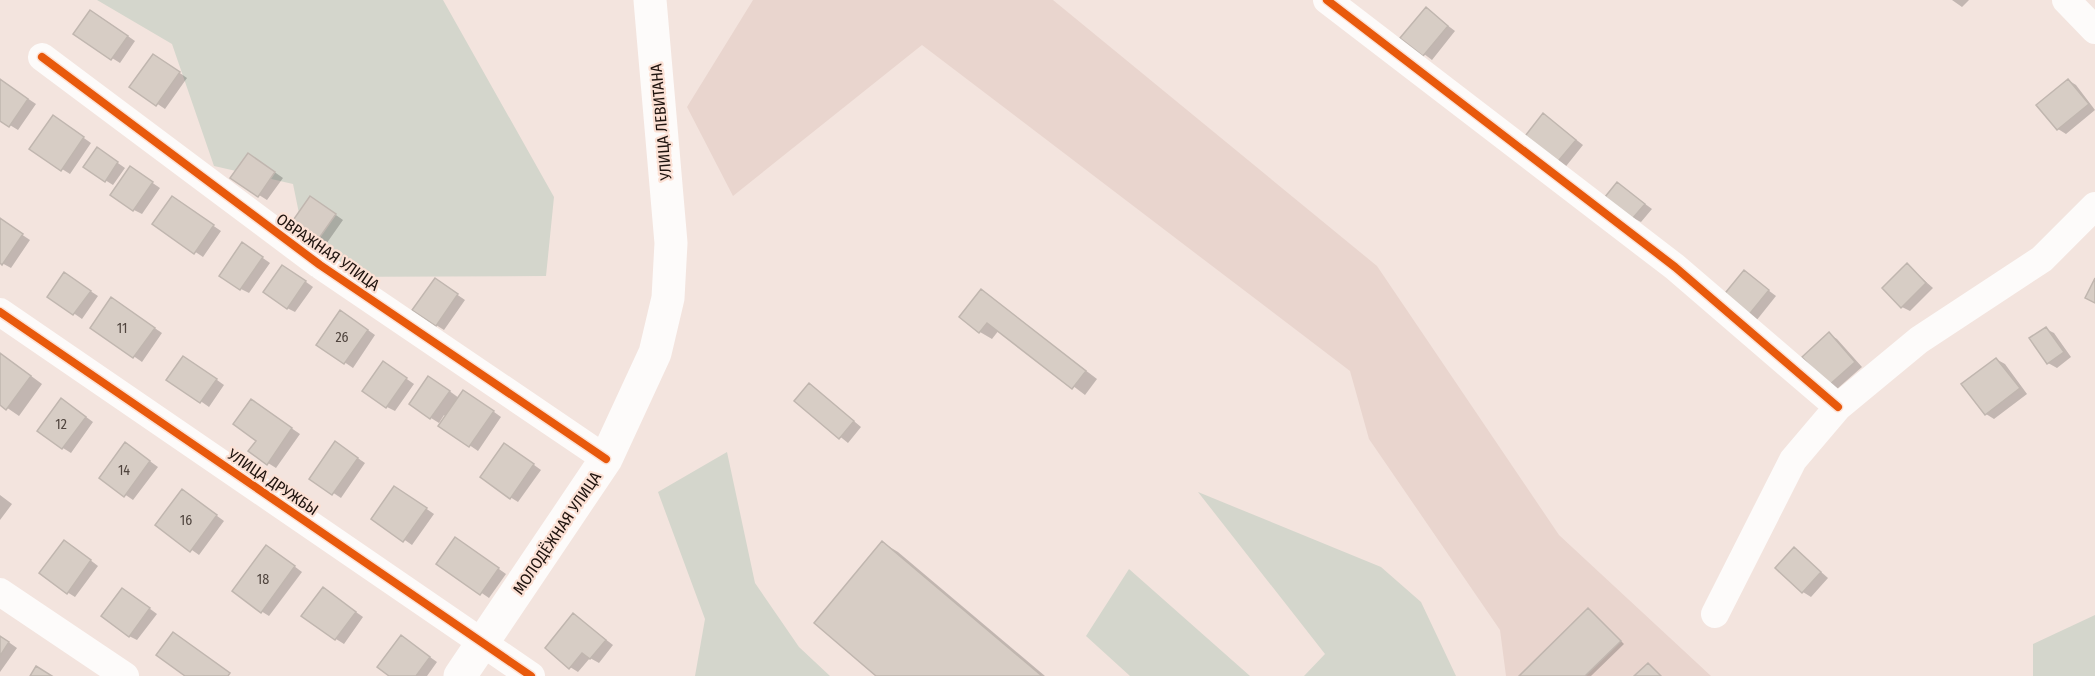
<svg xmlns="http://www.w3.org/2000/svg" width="2095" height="676" viewBox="0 0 2095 676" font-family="'Fira Sans Condensed',sans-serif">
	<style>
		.industrial { fill: #e9d5ce }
		.green { fill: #d4d6cc }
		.shadow { fill: #0003 }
		.building { fill: #d7cdc5; stroke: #c0b6af; stroke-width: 1.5 }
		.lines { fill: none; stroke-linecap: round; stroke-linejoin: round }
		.minor { stroke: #fdfbfa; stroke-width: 28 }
		.major { stroke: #fdfbfa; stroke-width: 33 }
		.cycleway-casing { stroke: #fce1d5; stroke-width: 11 }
		.cycleway { stroke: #e8590c; stroke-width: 8 }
		.labels { text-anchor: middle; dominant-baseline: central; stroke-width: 4.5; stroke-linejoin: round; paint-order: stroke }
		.number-label { font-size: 14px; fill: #4f443e }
		.street-label { font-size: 16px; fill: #1f130e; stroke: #fce1d5 }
	</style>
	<rect width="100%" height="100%" fill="#f3e4de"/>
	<path class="industrial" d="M 753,0 L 1053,0 L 1377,266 L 1559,535 L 1711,676 L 1506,676 L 1500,630 L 1369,439 L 1350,371 L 922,45 L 733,196 L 687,107 Z"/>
	<path class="green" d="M 97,0 L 443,0 L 554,197 L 546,276 L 312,277 L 293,184 L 214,166 L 172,44 Z
		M 727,452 L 755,583 L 799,647 L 830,676 L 695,676 L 705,619 L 658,492 Z
		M 1198,492 L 1381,567 L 1421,602 L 1456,676 L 1304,676 L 1325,654 Z
		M 1129,569 L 1250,676 L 1130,676 L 1086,636 Z
		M 2095,615 L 2095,676 L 2033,676 L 2033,644 Z"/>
	<path class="shadow" d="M 1952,0 L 1969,0 L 1962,7 Z
		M 1426,9 L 1455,31 L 1432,60 L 1403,38 Z
		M 99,16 L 135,41 L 120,63 L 112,58 Z
		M 161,60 L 187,78 L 165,109 L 131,86 Z
		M 0,80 L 36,104 L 18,130 L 0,119 Z
		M 2068,80 L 2076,85 L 2095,110 L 2066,134 L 2058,129 Z
		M 1551,120 L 1583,145 L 1563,170 L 1555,165 Z
		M 61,122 L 91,143 L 70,174 L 62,169 Z
		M 105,154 L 125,168 L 113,185 L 105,180 Z
		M 256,159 L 283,178 L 267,200 L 259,195 Z
		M 138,173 L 160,188 L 142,214 L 134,210 Z
		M 1618,184 L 1652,209 L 1641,222 L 1633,218 Z
		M 180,203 L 221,231 L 203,257 L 154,224 Z
		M 319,203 L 343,220 L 324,247 L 316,243 Z
		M 0,220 L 30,240 L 11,268 L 0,262 Z
		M 250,249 L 270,263 L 249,293 L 241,289 Z
		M 1907,265 L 1933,288 L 1910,311 L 1902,307 Z
		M 291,271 L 313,287 L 295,312 L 287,308 Z
		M 1744,272 L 1776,296 L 1756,321 L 1748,316 Z
		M 72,279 L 98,296 L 82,319 L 49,296 Z
		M 443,285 L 465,300 L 444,330 L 436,325 Z
		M 981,291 L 1097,379 L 1085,395 L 999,330 L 992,339 L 980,332 Z
		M 119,304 L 162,333 L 142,362 L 92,327 Z
		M 348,316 L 375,335 L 353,368 L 318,344 Z
		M 2046,329 L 2054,333 L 2071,357 L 2057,368 L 2048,363 Z
		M 1829,334 L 1837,339 L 1862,367 L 1837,389 L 1829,385 Z
		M 0,353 L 42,384 L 19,416 L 0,403 Z
		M 1996,359 L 2005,364 L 2027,394 L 1994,419 L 1986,414 Z
		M 192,362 L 224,385 L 209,407 L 169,379 Z
		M 391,368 L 414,384 L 395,411 L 387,407 Z
		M 437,382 L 459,398 L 472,396 L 501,417 L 478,451 L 440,425 L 446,417 L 444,415 L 439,423 L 431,418 Z
		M 817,390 L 861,427 L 848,443 L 796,401 Z
		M 70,405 L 93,422 L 71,453 L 63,448 Z
		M 259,406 L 300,434 L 276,468 L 268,463 L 258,440 Z
		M 343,448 L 365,463 L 341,498 L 311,478 Z
		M 133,449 L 158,467 L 133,500 L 101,478 Z
		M 512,449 L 541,470 L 518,502 L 510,497 Z
		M 402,492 L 434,514 L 412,545 L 373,518 Z
		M 0,495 L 12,504 L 0,520 Z
		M 190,496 L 224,521 L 199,555 L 157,525 Z
		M 883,543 L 898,552 L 1045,676 L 879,676 Z
		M 464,544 L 506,574 L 489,598 L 439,564 Z
		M 72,546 L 98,566 L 75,597 L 67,592 Z
		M 1795,549 L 1828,578 L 1811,597 L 1803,592 Z
		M 274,551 L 302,572 L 269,616 L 261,611 Z
		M 130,594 L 157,614 L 137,640 L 129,636 Z
		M 331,594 L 363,617 L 344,644 L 336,639 Z
		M 1588,609 L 1624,644 L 1591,676 L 1521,676 Z
		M 574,615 L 613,645 L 599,663 L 590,658 L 578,672 L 570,667 Z
		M 0,636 L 17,648 L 0,672 Z
		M 409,642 L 437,662 L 427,676 L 392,676 Z"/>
	<path class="building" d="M 1426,7 L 1448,26 L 1423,56 L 1400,38 Z
		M 90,10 L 128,36 L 111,60 L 73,34 Z
		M 153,54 L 180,72 L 156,106 L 129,87 Z
		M 0,79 L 28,99 L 9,127 L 0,121 Z
		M 2068,79 L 2089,104 L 2057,130 L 2036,105 Z
		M 1543,113 L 1576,140 L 1554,166 L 1522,140 Z
		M 53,115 L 84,137 L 61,171 L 29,149 Z
		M 97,147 L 118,162 L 105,182 L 83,167 Z
		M 248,153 L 275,172 L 258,197 L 230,178 Z
		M 130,166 L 153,182 L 133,211 L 110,195 Z
		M 1617,182 L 1645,204 L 1632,219 L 1605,197 Z
		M 172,196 L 214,225 L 194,254 L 152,224 Z
		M 310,196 L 336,214 L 315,244 L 289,226 Z
		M 0,218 L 23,234 L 2,265 L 0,263 Z
		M 242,242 L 263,257 L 240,290 L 219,276 Z
		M 1907,263 L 1926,283 L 1901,308 L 1882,288 Z
		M 282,265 L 306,281 L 287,309 L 263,292 Z
		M 1744,270 L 1769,290 L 1747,317 L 1722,297 Z
		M 64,272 L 91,291 L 73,315 L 47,297 Z
		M 435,278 L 458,294 L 436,326 L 412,310 Z
		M 2095,278 L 2095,303 L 2085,298 Z
		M 981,289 L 1086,371 L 1072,389 L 987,323 L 979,333 L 959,317 Z
		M 111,297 L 155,328 L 133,358 L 90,328 Z
		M 340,310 L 368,330 L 344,364 L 316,345 Z
		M 2046,327 L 2064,352 L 2047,364 L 2029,338 Z
		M 1829,332 L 1855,362 L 1828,386 L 1802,357 Z
		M 0,353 L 31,376 L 6,410 L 0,405 Z
		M 183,356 L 217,379 L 200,403 L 166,380 Z
		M 1996,358 L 2020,388 L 1985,415 L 1961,384 Z
		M 383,361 L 407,378 L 386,408 L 362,391 Z
		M 428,376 L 450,391 L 430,419 L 409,404 Z
		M 809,383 L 854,421 L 839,439 L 794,401 Z
		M 463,390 L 494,411 L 469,447 L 438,426 Z
		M 61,398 L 86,417 L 62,449 L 37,431 Z
		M 251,399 L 292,428 L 267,465 L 248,451 L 256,441 L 233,424 Z
		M 335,441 L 358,458 L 332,495 L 309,479 Z
		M 125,442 L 150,461 L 124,497 L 99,478 Z
		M 504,443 L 534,464 L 510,499 L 480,477 Z
		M 394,486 L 427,508 L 403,542 L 371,519 Z
		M 182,489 L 217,515 L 190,552 L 155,525 Z
		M 455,537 L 499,568 L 480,595 L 436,564 Z
		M 64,540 L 91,560 L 67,594 L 39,573 Z
		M 882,541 L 1042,676 L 876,676 L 814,623 Z
		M 266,545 L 295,566 L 261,613 L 232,591 Z
		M 1794,547 L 1821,572 L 1802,593 L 1775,568 Z
		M 323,587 L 356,612 L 335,640 L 301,616 Z
		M 122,588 L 150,608 L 129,637 L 101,616 Z
		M 1588,608 L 1621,641 L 1585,676 L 1519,676 Z
		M 573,613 L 606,640 L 590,659 L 582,653 L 569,669 L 545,648 Z
		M 173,632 L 230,673 L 228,676 L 185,676 L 156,655 Z
		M 401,635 L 430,657 L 416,676 L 389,676 L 377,667 Z
		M 0,636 L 9,642 L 0,656 Z
		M 1648,663 L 1661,676 L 1634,676 Z
		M 36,666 L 52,676 L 30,676 Z"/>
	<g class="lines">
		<path class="minor" d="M 1327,0 L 1675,267 L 1838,407
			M 2066,0 L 2095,30
			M 42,57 L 320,265 L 606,459
			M 0,312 L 531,676
			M 0,592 L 125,676
			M 1715,614 L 1793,460 L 1838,407 L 1919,340 L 2042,259 L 2095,206"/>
		<path class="major" d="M 460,676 L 606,459 L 655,353 L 668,298 L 671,243 L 650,0"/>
		<g class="cycleway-casing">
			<path id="cycleway" d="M 1327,0 L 1675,267 L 1838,407
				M 42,57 L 320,265 L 606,459
				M 0,312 L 531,676"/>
		</g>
		<use href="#cycleway" class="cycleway"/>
	</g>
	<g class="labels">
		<g class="number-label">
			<text x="122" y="328">11</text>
			<text x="342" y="337">26</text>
			<text x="61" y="424">12</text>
			<text x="124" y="470">14</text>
			<text x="186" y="520">16</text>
			<text x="263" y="579">18</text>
		</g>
		<g class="street-label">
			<text transform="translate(661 122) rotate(-95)">УЛИЦА ЛЕВИТАНА</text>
			<text transform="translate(328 252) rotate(35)">ОВРАЖНАЯ УЛИЦА</text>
			<text transform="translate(273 482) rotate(34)">УЛИЦА ДРУЖБЫ</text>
			<text transform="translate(557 533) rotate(-56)">МОЛОДЁЖНАЯ УЛИЦА</text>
		</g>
	</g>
</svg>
